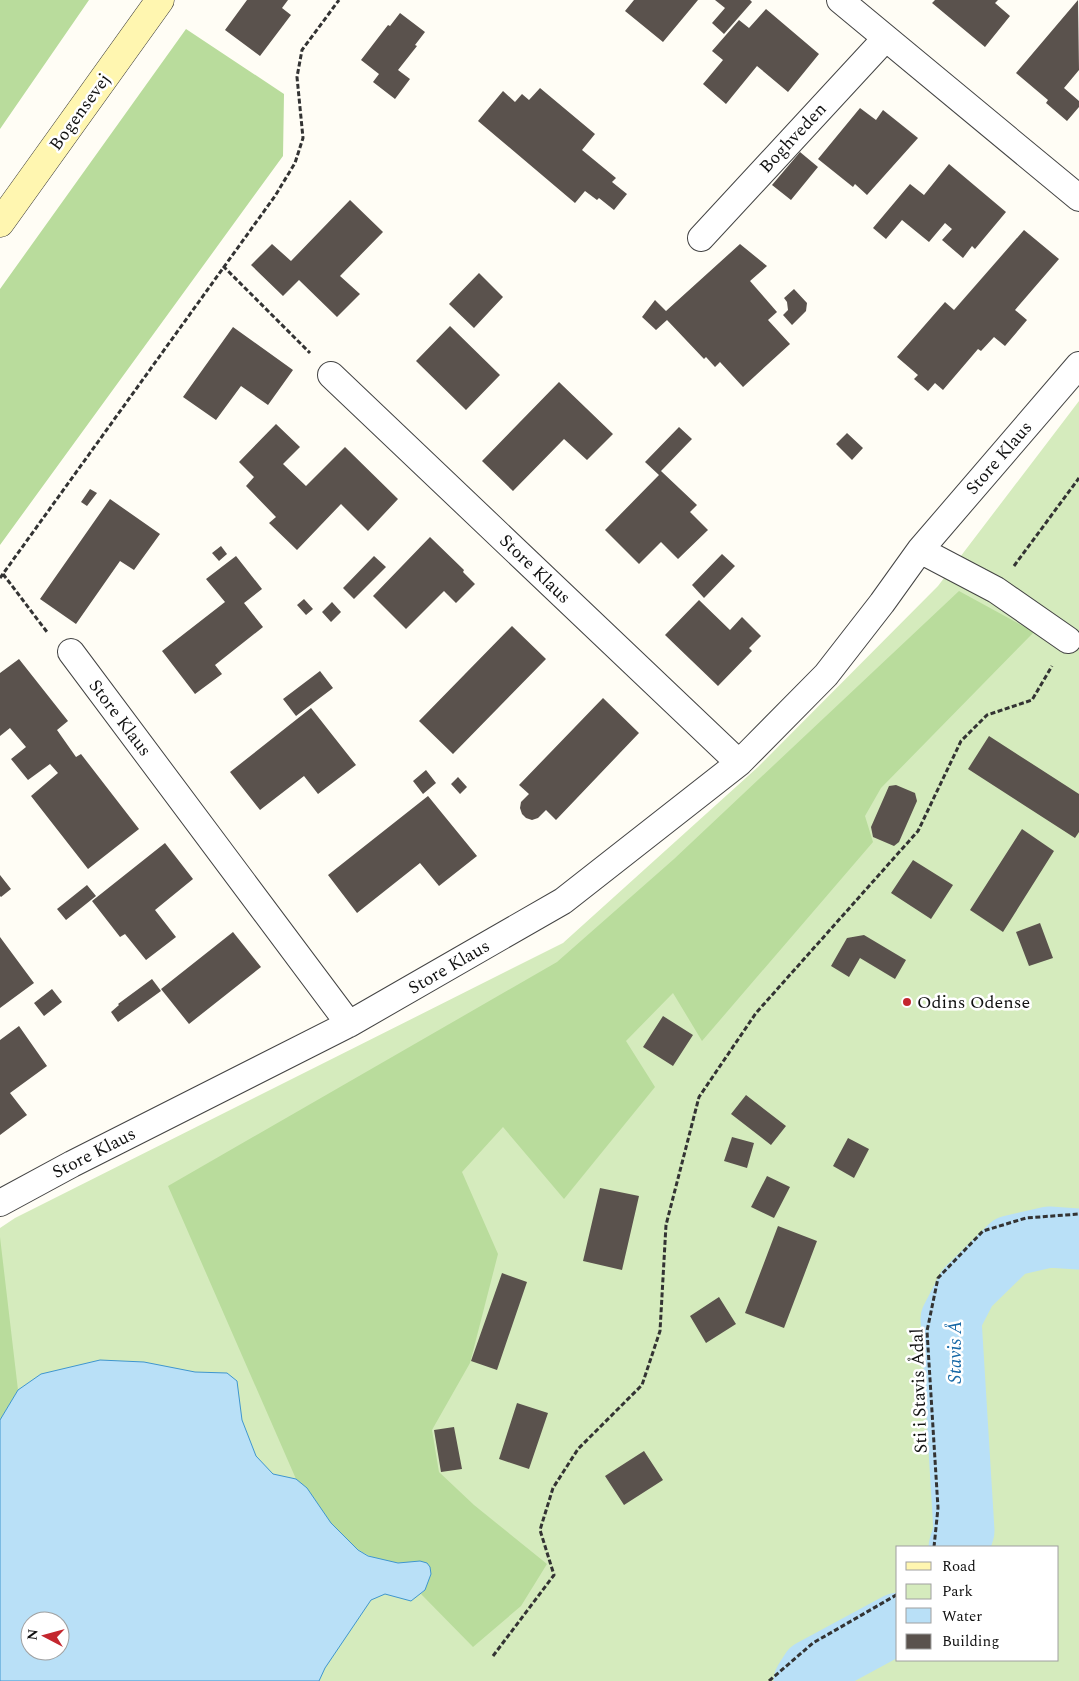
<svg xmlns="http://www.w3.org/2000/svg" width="1079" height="1681" viewBox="0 0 1079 1681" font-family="Spectral,serif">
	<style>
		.green { fill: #d5ebbd; fill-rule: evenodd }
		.forest { fill: #b9dc9c }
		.water { fill: #b9e0f7; stroke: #3f96cf; fill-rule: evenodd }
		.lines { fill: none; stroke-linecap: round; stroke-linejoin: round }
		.river { stroke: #b9e0f7; stroke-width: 61 }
		.building { fill: #5a524d }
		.street-casing { stroke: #444; stroke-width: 28 }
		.secondary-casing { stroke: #333; stroke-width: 29 }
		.path { stroke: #333; stroke-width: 3; stroke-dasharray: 5 2.5; stroke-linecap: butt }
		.street { stroke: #fff; stroke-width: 26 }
		.secondary { stroke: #fff6b0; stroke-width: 28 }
		.poi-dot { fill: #c4262e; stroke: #fff; stroke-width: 2 }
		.labels { text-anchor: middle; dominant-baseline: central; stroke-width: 5; stroke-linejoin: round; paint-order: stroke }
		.street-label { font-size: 18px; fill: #111; stroke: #fff }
		.poi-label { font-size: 18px; fill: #111; stroke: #fff; text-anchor: start }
		.water-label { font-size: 19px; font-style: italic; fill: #1768a6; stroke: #fff }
	</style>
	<rect width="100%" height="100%" fill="#fffdf5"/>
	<path class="green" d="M 1079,401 L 1079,1681 L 0,1681 L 0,1228 L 15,1218 L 563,943 L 758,767 L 938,586 ZM 898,1547 L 1058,1547 L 1058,1660 L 898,1660 ZM 30,1621 L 60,1621 L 60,1651 L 30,1651 Z"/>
	<path class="forest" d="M 0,0 L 89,0 L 0,129 Z
		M 186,29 L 284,94 L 283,156 L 0,545 L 0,289 Z
		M 959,591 L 1034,632 L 881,788 L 865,816 L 873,842 L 702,1041 L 673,993 L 626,1041 L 655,1087 L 564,1199 L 503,1127 L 462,1172 L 498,1254 L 470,1363 L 432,1430 L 439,1472 L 474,1505 L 547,1564 L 521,1606 L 473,1647 L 421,1594 L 425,1590 L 420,1561 C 382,1569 353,1552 330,1522 C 319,1507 311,1491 296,1479 L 168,1186 L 557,962 L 674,859 Z
		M 0,1237 L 18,1390 L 0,1420 Z"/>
	<path class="water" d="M 100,1360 L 144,1362 L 195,1372 L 227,1373 L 237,1381 L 242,1420 L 256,1456 L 273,1474 L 296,1479 L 307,1488 L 331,1523 L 358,1550 L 368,1556 L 398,1563 L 420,1561 L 427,1563 L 430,1567 L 431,1574 L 425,1590 L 411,1601 L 385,1594 L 371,1600 L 325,1668 L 319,1681 L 0,1681 L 0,1420 L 18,1390 L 41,1374 ZM 30,1621 L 60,1621 L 60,1651 L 30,1651 Z"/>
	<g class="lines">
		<path class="river" d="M 959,1547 L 964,1531 L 951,1319 L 967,1288 L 1010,1246 L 1049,1237 L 1079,1239
			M 804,1681 L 811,1670 L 898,1623"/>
	</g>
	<path class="building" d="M 247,0 L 288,0 L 282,8 L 291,15 L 260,56 L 225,30 Z
		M 634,0 L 698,0 L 663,42 L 625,11 Z
		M 715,0 L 750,0 L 752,2 L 724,34 L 712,23 L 725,8 Z
		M 935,0 L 998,0 L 995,3 L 1010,16 L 985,47 L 932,3 Z
		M 1078,0 L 1079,70 L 1064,88 L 1079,101 L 1079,107 L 1067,121 L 1046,103 L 1048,100 L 1016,73 Z
		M 766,9 L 819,54 L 788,92 L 757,66 L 726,104 L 703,84 L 723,60 L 712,51 L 739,20 L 749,28 Z
		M 400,13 L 425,32 L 415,45 L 417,46 L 398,70 L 410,79 L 395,99 L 373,82 L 379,74 L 361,60 L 388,25 L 390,26 Z
		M 540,88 L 595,134 L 582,150 L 616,178 L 612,182 L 627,194 L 614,210 L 599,198 L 597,200 L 585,191 L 575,203 L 478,121 L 503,91 L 515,102 L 522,94 L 529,100 Z
		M 860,108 L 876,120 L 883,110 L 918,138 L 867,195 L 855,184 L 853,187 L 818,159 Z
		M 800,152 L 818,167 L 791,200 L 772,185 Z
		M 949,164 L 1006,212 L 975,249 L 972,246 L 963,258 L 942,240 L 952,229 L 945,223 L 929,242 L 902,220 L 886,239 L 873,228 L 910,184 L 924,195 Z
		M 350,200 L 383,232 L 340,276 L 360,294 L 337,317 L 299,280 L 283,296 L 251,265 L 272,244 L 291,261 Z
		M 1024,230 L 1059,259 L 1015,310 L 1027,320 L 1005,346 L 994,337 L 981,351 L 978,349 L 943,390 L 935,383 L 928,391 L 914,379 L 918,375 L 897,357 L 945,302 L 954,310 Z
		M 740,244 L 767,266 L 750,281 L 777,312 L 768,320 L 790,344 L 743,387 L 720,362 L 715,367 L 706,357 L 704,359 L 667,320 L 656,330 L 642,317 L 655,300 L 666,311 Z
		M 479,273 L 503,297 L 474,328 L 449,304 Z
		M 794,289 L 807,303 L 806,311 L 792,325 L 783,315 L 788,310 L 787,302 L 784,298 Z
		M 450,326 L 500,375 L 466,410 L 416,361 Z
		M 233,327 L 293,370 L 268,405 L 241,386 L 216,420 L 183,397 Z
		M 559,382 L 613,434 L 587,460 L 564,439 L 513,491 L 482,461 Z
		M 276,424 L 300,447 L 283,464 L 306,486 L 345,447 L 398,499 L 368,531 L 341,504 L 297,550 L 269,523 L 276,517 L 246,486 L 254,477 L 239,462 Z
		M 679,427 L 692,439 L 661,471 L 697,505 L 690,512 L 708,530 L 678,559 L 661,542 L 639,564 L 605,530 L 659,475 L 645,462 Z
		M 847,433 L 863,448 L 852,460 L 836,444 Z
		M 90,489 L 97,493 L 87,506 L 81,502 Z
		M 110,499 L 160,534 L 134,570 L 120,561 L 76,624 L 40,599 Z
		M 430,537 L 464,570 L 463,572 L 475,584 L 456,603 L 444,591 L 406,629 L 373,596 Z
		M 221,546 L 227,554 L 219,561 L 212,553 Z
		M 722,554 L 735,566 L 704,598 L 692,585 Z
		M 236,556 L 262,589 L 244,603 L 263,627 L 215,665 L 222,674 L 195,694 L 162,651 L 225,602 L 206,579 Z
		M 374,556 L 386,567 L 354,599 L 343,588 Z
		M 304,599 L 313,609 L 306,615 L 297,605 Z
		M 699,600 L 730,630 L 742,617 L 761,636 L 749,648 L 752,651 L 718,686 L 665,635 Z
		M 332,602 L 341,612 L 331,622 L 322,612 Z
		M 512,626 L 546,659 L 453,754 L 419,721 Z
		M 19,659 L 68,721 L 57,730 L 76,757 L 81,754 L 139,829 L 88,869 L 31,796 L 58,773 L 50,764 L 28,780 L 11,759 L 26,747 L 10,728 L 0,736 L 0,673 Z
		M 320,671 L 333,688 L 296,716 L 283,699 Z
		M 603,698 L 639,733 L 556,820 L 546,810 L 538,818 L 532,820 L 526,818 L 522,814 L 520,808 L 521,802 L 529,794 L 519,785 Z
		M 311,708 L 356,765 L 318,794 L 304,776 L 260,810 L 230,772 Z
		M 989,736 L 1079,794 L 1079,832 L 1075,838 L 968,769 Z
		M 426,770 L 436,783 L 423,794 L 413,781 Z
		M 458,777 L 467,787 L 460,794 L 451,784 Z
		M 896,785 L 915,793 L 917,801 L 899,842 L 894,846 L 873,837 L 871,827 L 889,786 Z
		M 428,796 L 477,856 L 439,886 L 420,863 L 357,913 L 328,875 Z
		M 1022,829 L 1054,851 L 1003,932 L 970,910 Z
		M 165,843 L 193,879 L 155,910 L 176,937 L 146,960 L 125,934 L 120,937 L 92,901 Z
		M 913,860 L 953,885 L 931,919 L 891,893 Z
		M 0,875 L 11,889 L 1,897 L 0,896 Z
		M 87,885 L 96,896 L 66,920 L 57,909 Z
		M 1040,923 L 1053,958 L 1029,966 L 1016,932 Z
		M 233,932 L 261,967 L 189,1024 L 161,989 Z
		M 864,935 L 906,960 L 895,979 L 860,958 L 849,977 L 831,966 L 847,938 Z
		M 0,937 L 34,983 L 0,1008 Z
		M 152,979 L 161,991 L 118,1022 L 111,1012 L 119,1005 L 118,1004 Z
		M 52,989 L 62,1002 L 44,1016 L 34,1003 Z
		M 663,1016 L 693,1035 L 673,1066 L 643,1047 Z
		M 19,1026 L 47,1066 L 10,1093 L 27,1115 L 0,1135 L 0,1040 Z
		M 746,1095 L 786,1126 L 771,1145 L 731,1114 Z
		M 732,1137 L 754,1143 L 747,1168 L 724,1161 Z
		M 848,1138 L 869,1149 L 854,1178 L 833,1166 Z
		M 767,1176 L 790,1187 L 774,1218 L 751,1207 Z
		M 600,1188 L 639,1196 L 622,1270 L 583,1261 Z
		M 778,1226 L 817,1241 L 784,1328 L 745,1313 Z
		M 502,1273 L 527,1282 L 497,1370 L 471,1361 Z
		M 719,1297 L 736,1324 L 706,1343 L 690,1316 Z
		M 517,1403 L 548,1413 L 529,1469 L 499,1459 Z
		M 454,1427 L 462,1469 L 441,1472 L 434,1430 Z
		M 644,1451 L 663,1480 L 624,1505 L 605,1476 Z"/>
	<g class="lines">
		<g class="street-casing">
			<path id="street" d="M 840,0 L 1079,198
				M 701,238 L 885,39
				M 331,375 L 739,763
				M 920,550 L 996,590 L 1068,640
				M 71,652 L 349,1024
				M 0,1203 L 72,1164 L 349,1024 L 563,901 L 739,763 L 826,675 L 882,603 L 920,550 L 1079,365"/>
		</g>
		<g class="secondary-casing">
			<path id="secondary" d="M 0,223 L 160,0"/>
		</g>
		<path class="path" d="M 223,266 L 310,353
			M 1014,566 L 1079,478
			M 3,574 L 47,632
			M 0,578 L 275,196 L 295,163 L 303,138 L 297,77 L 302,50 L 339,0
			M 934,1547 L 938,1508 L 927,1331 L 938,1278 L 983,1231 L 1026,1218 L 1079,1214
			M 493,1656 L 554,1575 L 540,1530 L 553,1488 L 578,1449 L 642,1385 L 660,1331 L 666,1225 L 699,1097 L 756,1013 L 918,831 L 961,741 L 987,715 L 1032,700 L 1052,666
			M 769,1681 L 813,1643 L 898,1594"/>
		<use href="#street" class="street"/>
		<use href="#secondary" class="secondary"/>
	</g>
	<circle class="poi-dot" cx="907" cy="1002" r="5"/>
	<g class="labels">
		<g class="street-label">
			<text transform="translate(80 112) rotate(-54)">Bogensevej</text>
			<text transform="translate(793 138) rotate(-47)">Boghveden</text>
			<text transform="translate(999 458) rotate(-49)">Store Klaus</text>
			<text transform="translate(535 569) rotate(44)">Store Klaus</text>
			<text transform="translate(120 718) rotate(53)">Store Klaus</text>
			<text transform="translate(449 967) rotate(-30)">Store Klaus</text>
			<text transform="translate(94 1153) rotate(-27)">Store Klaus</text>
			<text transform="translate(919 1391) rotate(-92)">Sti i Stavis Ådal</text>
		</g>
		<g class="poi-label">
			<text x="917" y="1002">Odins Odense</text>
		</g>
		<g class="water-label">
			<text transform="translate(955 1352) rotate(-90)">Stavis Å</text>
		</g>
	</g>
	<rect x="896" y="1546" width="162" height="115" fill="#ffffff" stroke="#a0a0a0"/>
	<rect x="906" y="1562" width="25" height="8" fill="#fff6b0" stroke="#a0a0a0"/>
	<text x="942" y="1571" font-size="15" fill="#111111">Road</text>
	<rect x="906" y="1584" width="25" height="15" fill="#d5ebbd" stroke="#a0a0a0"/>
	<text x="942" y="1596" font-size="15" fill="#111111">Park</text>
	<rect x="906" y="1608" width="25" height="15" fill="#b9e0f7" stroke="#a0a0a0"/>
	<text x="942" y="1621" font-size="15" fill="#111111">Water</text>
	<rect x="906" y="1634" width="25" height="15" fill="#5a524d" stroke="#a0a0a0"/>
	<text x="942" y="1646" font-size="15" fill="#111111">Building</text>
	<g transform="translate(45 1636) rotate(276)"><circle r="24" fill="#ffffff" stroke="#a0a0a0"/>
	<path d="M0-4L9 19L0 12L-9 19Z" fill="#c4262e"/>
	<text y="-8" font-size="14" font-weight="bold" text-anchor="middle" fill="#111111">N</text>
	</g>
</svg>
